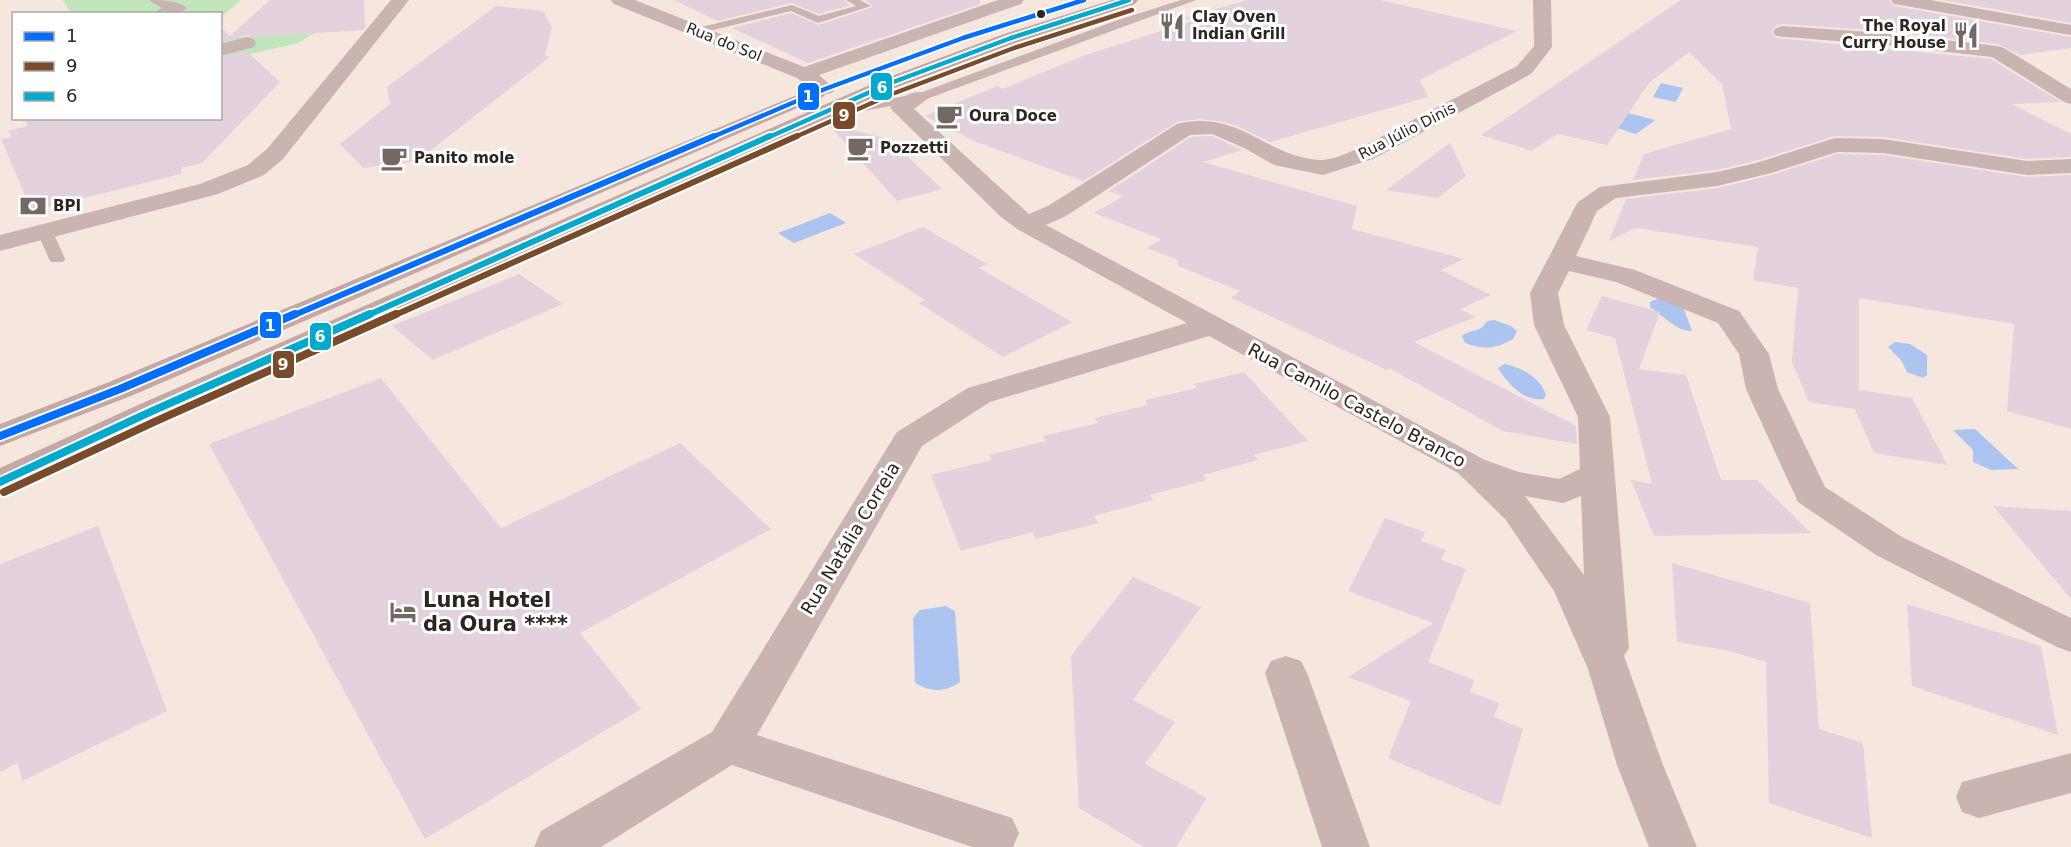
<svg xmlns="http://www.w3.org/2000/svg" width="2071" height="847" viewBox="0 0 2071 847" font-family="'DejaVu Sans',sans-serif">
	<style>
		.green { fill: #c1e6bc }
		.water { fill: #abc5f0 }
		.building { fill: #e3d1dd }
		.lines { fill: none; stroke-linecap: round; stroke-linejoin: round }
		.lane { fill: #cab4b1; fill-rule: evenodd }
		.street { fill: #cab4b1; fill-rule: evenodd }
		.secondary { fill: #c3a8a5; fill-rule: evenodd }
		.bus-1-far2-casing { stroke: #fff; stroke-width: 8 }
		.bus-1-far1-casing { stroke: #fff; stroke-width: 10 }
		.bus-1-casing { stroke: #fff; stroke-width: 12 }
		.bus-2-far2-casing { stroke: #fff; stroke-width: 8 }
		.bus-2-far1-casing { stroke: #fff; stroke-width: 10 }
		.bus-2-casing { stroke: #fff; stroke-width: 12 }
		.bus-3-far2-casing { stroke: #fff; stroke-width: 8 }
		.bus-3-far1-casing { stroke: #fff; stroke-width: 10 }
		.bus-3-casing { stroke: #fff; stroke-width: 12 }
		.bus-1-far2 { stroke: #006fff; stroke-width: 4.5 }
		.bus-1-far1 { stroke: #006fff; stroke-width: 6 }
		.bus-1 { stroke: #006fff; stroke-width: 8 }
		.bus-2-far2 { stroke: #7a4b2a; stroke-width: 4.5 }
		.bus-2-far1 { stroke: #7a4b2a; stroke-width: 6 }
		.bus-2 { stroke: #7a4b2a; stroke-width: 8 }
		.bus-3-far2 { stroke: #00a9ce; stroke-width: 4.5 }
		.bus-3-far1 { stroke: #00a9ce; stroke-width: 6 }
		.bus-3 { stroke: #00a9ce; stroke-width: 8 }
		.bus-dot { fill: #2d251f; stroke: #fff; stroke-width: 2 }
		.labels { text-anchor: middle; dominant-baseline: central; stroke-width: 6; stroke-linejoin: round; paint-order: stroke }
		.far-poi-label { font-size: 15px; font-weight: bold; fill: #2d251f; stroke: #fff; text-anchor: start }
		.far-street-label { font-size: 15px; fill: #2d251f; stroke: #fff }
		.street-label { font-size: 18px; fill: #2d251f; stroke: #fff }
		.near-poi-label { font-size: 21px; font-weight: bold; fill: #2d251f; stroke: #fff; text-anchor: start }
		.line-badge { stroke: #fff; stroke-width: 2 }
		.badge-label { font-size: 16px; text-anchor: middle; font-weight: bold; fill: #fff }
	</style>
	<rect width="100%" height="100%" fill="#f5e7de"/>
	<path class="green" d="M 63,0 L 241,0 L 221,17 L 220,14 L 71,13 Z
		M 314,33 L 298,43 L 221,61 L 220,38 Z"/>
	<path class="water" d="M 1661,83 L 1683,88 L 1676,102 L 1653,97 Z
		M 1628,113 L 1655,120 L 1636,134 L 1614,127 L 1624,121 L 1622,117 Z
		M 830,213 L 846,223 L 794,243 L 778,233 Z
		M 1657,299 L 1664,299 L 1684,309 L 1692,331 C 1678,332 1662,315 1650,307 L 1650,302 Z
		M 1494,320 L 1511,326 L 1517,331 L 1513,339 C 1496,349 1483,350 1465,343 L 1462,336 C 1470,329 1481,333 1487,321 Z
		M 1895,342 L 1910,344 L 1927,355 L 1927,375 L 1923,378 L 1907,372 L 1901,360 L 1888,347 Z
		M 1504,364 C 1520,366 1541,378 1546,395 L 1544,399 C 1524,402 1508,384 1498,368 Z
		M 1975,429 L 2018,469 L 1991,470 L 1973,462 L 1973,450 L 1953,430 Z
		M 946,606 L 955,611 L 960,682 C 946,692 931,693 915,683 L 913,618 L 920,610 Z"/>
	<path class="building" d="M 270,0 L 364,0 L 365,28 L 363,30 L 254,37 L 246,35 L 220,42 L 220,27 L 230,36 Z
		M 674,0 L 844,0 L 850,5 L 819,14 L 791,3 L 718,21 Z
		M 865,0 L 980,0 L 980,4 L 808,63 L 732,28 L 791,13 L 819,25 L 873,7 Z
		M 1247,0 L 1380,0 L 1517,31 L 1420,80 L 1428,97 L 1270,142 L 1237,126 L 1219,121 L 1199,119 L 1177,122 L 1083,181 L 974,141 L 925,116 L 997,86 L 1003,89 L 1085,55 L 1193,21 L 1185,18 Z
		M 1681,0 L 1889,0 L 1894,6 L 2071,37 L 2071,48 L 2020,55 L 1998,44 L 1885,31 L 1782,24 L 1775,26 L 1771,32 L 1776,38 L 1991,59 L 2061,102 L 2012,104 L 2071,134 L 2071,157 L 2027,159 L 1883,137 L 1835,136 L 1755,161 L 1717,170 L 1633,180 L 1644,154 L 1731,129 L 1722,84 L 1689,52 L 1649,83 L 1607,145 L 1557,134 L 1532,151 L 1481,135 Z
		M 1943,0 L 2071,0 L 2071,23 Z
		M 496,6 L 543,11 L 552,27 L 545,55 L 550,57 L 417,161 L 363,168 L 340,144 L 390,104 L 387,87 Z
		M 246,51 L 280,82 L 202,163 L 181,168 L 181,174 L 32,211 L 1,139 L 12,137 L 8,131 L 28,126 L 25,118 L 220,118 L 220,58 Z
		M 828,124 L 889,139 L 942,189 L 897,201 Z
		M 1212,136 L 1243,150 L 1203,162 L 1357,206 L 1352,229 L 1464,259 L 1441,270 L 1491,295 L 1461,309 L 1475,317 L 1414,342 L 1576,426 L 1577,444 L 1503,431 L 1389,368 L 1387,370 L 1231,298 L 1240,291 L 1178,266 L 1178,260 L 1147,248 L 1161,239 L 1094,213 L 1123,196 L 1109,191 L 1191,137 Z
		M 1450,143 L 1466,176 L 1438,198 L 1386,190 Z
		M 1837,154 L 1883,155 L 2027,177 L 2071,175 L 2071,429 L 2007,411 L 2014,324 L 1859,298 L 1859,390 L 1912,398 L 1947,465 L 1874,453 L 1855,409 L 1809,402 L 1792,362 L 1798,288 L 1753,280 L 1758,247 L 1636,228 L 1609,241 L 1626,199 L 1718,188 L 1772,175 Z
		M 923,227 L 987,264 L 979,268 L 1072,322 L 1003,357 L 919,303 L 925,300 L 854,254 Z
		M 519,274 L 563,304 L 433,360 L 392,326 Z
		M 1602,296 L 1660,312 L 1639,369 L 1686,375 L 1721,480 L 1757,480 L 1811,533 L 1654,536 L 1631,480 L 1652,484 L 1615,338 L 1586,330 Z
		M 1244,372 L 1308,441 L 1254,455 L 1258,460 L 1203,475 L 1206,480 L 1150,495 L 1153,500 L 1094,516 L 1098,523 L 1036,539 L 1033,532 L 961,551 L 931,475 L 992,460 L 989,455 L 1046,441 L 1043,436 L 1098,423 L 1095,418 L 1148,405 L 1145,400 L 1197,388 L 1194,384 Z
		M 381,378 L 501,528 L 680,443 L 771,529 L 580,633 L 641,709 L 425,839 L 209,444 Z
		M 1993,506 L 2071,511 L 2071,599 Z
		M 1385,518 L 1425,532 L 1421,541 L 1446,550 L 1441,560 L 1466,569 L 1428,662 L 1474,680 L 1470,692 L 1499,703 L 1494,717 L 1523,729 L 1500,806 L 1388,758 L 1411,701 L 1348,677 L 1433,623 L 1348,591 Z
		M 98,526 L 167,711 L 22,781 L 18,763 L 0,772 L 0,564 Z
		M 1672,563 L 1810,603 L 1819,729 L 1863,743 L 1872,838 L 1769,803 L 1766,662 L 1726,650 L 1677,642 Z
		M 1133,577 L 1201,607 L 1133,700 L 1175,722 L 1145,764 L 1207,798 L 1176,847 L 1144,847 L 1079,808 L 1071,656 Z
		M 1907,604 L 2041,646 L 2058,735 L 1912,686 Z"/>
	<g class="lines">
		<path class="lane" d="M 846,0 L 860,0 L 871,6 L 818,23 L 791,11 L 697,34 L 692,31 L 693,29 L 792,5 L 819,16 L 856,6 Z
			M 1181,0 L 1196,0 L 924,100 L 820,119 L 814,115 L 820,111 L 917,94 L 1115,21 Z
			M 45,227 L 53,232 L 65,259 L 63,262 L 51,262 L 49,259 L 37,232 Z"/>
		<path class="street" d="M 149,0 C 163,0 177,0 187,8 L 179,14 L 151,14 L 162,8 Z
			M 391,0 L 409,0 L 283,159 L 264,175 L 218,194 L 0,251 L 0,235 L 200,184 L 248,165 L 267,149 Z
			M 611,0 L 635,0 L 804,67 L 998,0 L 1024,0 L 1021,4 L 819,75 L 835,89 L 832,93 C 818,97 808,86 797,78 L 614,4 Z
			M 1533,0 L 1551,0 L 1552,47 L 1531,74 L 1373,159 L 1323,175 L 1274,165 L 1244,148 L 1212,134 L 1190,135 L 1066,216 L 1046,225 L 1485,460 L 1519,472 L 1559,479 L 1580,469 L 1578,417 L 1534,325 L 1530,293 L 1575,207 L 1578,202 L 1600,187 L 1717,172 L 1756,163 L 1835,138 L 1883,139 L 2027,161 L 2071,159 L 2071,173 L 2027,175 L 1883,153 L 1837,152 L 1771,173 L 1717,186 L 1616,198 L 1597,211 L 1576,256 L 1635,270 L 1739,311 L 1769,354 L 1778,389 L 1825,487 L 1902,537 L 2071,618 L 2071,652 L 2057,647 L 1876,555 L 1798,502 L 1746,389 L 1739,354 L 1718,323 L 1616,282 L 1569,271 L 1558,293 L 1564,325 L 1610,417 L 1629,648 L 1624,656 L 1663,765 L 1697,847 L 1649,847 L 1617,765 L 1588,669 L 1554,591 L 1505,519 L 1458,473 L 1209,336 L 990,402 L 922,446 L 757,735 L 1012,818 L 1019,833 L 1013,847 L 972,847 L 732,765 L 601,847 L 534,847 L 541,831 L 712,732 L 897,432 L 968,388 L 1187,323 L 1017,229 L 1000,216 L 894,112 L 890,108 C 898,97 915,89 927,93 L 930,97 L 914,109 L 1029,214 L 1048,206 L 1177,124 C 1241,109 1264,157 1320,160 C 1340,161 1384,135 1403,125 C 1441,105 1479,86 1517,66 L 1534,46 ZM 1525,496 L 1563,503 L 1581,496 L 1584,575 Z
			M 1891,0 L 1930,0 L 2071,25 L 2071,35 L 1900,5 L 1894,4 Z
			M 1782,26 L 1885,33 L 1997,46 L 2004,48 L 2071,89 L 2071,104 L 2064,102 L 1992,57 L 1885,45 L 1776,36 L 1773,32 L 1776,28 Z
			M 247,37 L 254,39 L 256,43 L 254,47 L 220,56 L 220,44 Z
			M 1286,656 L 1301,661 L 1307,673 L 1370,847 L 1322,847 L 1265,673 L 1271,661 Z
			M 2071,753 L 2071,793 L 1979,818 L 1962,812 L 1956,797 L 1962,782 Z"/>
		<path class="secondary" d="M 1112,0 L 1138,0 L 1135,4 L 1018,42 L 895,88 L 162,419 L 12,490 L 0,494 L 0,468 L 138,405 L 881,80 L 1004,34 Z
			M 816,87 L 823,89 L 826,93 L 823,97 L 131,396 L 0,446 L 0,424 L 109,382 Z"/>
		<g class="bus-1-far2-casing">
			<path id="bus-1-far2" d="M 710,138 L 825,89 L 963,38 L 1084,0"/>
		</g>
		<g class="bus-1-far1-casing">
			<path id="bus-1-far1" d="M 292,316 L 714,136"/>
		</g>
		<g class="bus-1-casing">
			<path id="bus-1" d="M 0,436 L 120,389 L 295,314"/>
		</g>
		<g class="bus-2-far2-casing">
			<path id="bus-2-far2" d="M 793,138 L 892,94 L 1014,48 L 1132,10"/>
		</g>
		<g class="bus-2-far1-casing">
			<path id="bus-2-far1" d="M 393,316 L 797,136"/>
		</g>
		<g class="bus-2-casing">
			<path id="bus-2" d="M 4,492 L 154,422 L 396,314"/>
		</g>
		<g class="bus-3-far2-casing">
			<path id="bus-3-far2" d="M 767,138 L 888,84 L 1011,38 L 1129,0"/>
		</g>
		<g class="bus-3-far1-casing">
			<path id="bus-3-far1" d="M 366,316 L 770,136"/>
		</g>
		<g class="bus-3-casing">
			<path id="bus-3" d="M 0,482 L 150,412 L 370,314"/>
		</g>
		<use href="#bus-1-far2" class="bus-1-far2"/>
		<use href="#bus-1-far1" class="bus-1-far1"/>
		<use href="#bus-1" class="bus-1"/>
		<use href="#bus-2-far2" class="bus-2-far2"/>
		<use href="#bus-2-far1" class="bus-2-far1"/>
		<use href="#bus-2" class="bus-2"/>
		<use href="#bus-3-far2" class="bus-3-far2"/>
		<use href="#bus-3-far1" class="bus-3-far1"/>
		<use href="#bus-3" class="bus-3"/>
	</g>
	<defs>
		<g id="restaurant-bare" transform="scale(2.07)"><path d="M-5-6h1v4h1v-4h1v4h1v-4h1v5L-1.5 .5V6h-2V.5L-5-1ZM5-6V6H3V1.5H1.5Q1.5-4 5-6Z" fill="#736962" stroke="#fff" stroke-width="2.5" paint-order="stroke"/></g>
		<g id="cafe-bare" transform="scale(2.07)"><path d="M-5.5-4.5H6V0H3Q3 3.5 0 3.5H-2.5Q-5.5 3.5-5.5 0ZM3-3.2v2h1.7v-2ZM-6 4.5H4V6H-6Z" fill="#736962" stroke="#fff" stroke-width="2.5" paint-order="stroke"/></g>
		<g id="bank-bare" transform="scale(2.07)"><path d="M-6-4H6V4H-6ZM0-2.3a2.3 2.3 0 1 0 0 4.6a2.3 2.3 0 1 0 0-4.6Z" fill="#736962" stroke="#fff" stroke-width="2.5" paint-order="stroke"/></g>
		<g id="hotel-bare" transform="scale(2.07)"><path d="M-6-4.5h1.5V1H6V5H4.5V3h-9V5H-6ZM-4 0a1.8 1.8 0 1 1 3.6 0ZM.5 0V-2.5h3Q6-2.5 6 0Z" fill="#736962" stroke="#fff" stroke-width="2.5" paint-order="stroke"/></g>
	</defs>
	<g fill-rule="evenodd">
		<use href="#restaurant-bare" x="1172" y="26"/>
		<use href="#restaurant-bare" x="1966" y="35"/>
		<use href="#cafe-bare" x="949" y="116"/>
		<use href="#cafe-bare" x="860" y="148"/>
		<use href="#cafe-bare" x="394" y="158"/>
		<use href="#bank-bare" x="33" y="206"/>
		<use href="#hotel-bare" x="403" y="612"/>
	</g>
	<circle class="bus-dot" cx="1041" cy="14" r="5"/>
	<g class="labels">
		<g class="far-poi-label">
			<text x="1192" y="17">Clay Oven<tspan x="1192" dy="17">Indian Grill</tspan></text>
			<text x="1946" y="26" text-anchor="end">The Royal<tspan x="1946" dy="17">Curry House</tspan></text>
			<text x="969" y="116">Oura Doce</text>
			<text x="880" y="148">Pozzetti</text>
			<text x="414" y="158">Panito mole</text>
			<text x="53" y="206">BPI</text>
		</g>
		<g class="far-street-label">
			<text transform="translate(724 42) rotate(22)">Rua do Sol</text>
			<text transform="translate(1407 131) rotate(-27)">Rua Júlio Dinis</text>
		</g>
		<g class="street-label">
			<text transform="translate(1357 405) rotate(28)">Rua Camilo Castelo Branco</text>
			<text transform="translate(850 538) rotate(-59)">Rua Natália Correia</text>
		</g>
		<g class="near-poi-label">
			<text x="423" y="600">Luna Hotel<tspan x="423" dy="24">da Oura ****</tspan></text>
		</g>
	</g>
	<g class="line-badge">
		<rect x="870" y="72" width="23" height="29" rx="6" fill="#00a9ce"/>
		<rect x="797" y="82" width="23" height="29" rx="6" fill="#006fff"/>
		<rect x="832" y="101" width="24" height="29" rx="6" fill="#7a4b2a"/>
		<rect x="259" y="311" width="23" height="28" rx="6" fill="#006fff"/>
		<rect x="309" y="322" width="23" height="29" rx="6" fill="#00a9ce"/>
		<rect x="272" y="350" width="23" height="29" rx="6" fill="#7a4b2a"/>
	</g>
	<g class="badge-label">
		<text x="882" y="93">6</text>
		<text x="808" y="102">1</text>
		<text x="844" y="121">9</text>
		<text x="270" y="331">1</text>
		<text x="320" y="342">6</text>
		<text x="283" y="370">9</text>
	</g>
	<rect x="12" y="12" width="210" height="108" fill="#ffffff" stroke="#aba8a5" stroke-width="1.5"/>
	<rect x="24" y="32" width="30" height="9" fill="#006fff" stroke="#aba8a5" stroke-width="1.5"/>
	<text x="66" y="42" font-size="18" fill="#2d251f">1</text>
	<rect x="24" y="62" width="30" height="9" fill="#7a4b2a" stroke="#aba8a5" stroke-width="1.5"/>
	<text x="66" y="72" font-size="18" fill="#2d251f">9</text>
	<rect x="24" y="92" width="30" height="9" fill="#00a9ce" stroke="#aba8a5" stroke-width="1.5"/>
	<text x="66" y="102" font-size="18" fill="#2d251f">6</text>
</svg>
